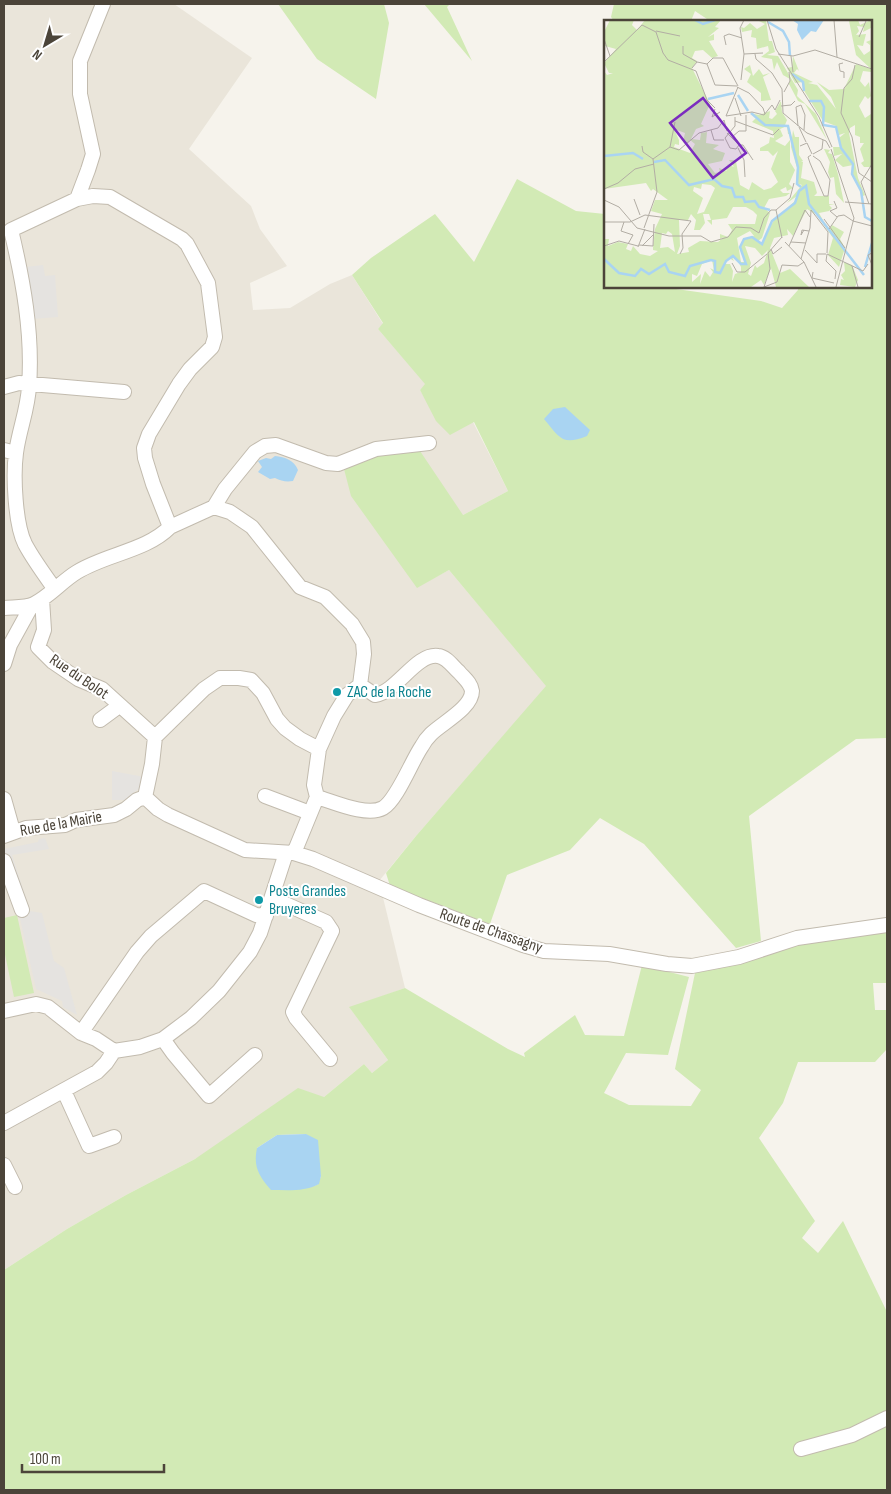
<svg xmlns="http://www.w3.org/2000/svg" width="891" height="1494" viewBox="0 0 891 1494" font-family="'Sofia Sans Condensed',sans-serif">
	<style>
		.residential { fill: #eae5da }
		.green { fill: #d2eab5; fill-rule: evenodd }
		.parking { fill: #e5e3e0 }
		.water { fill: #a9d4f2 }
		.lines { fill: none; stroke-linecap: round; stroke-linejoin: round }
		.minor-casing { stroke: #c2bbae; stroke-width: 16 }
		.minor { stroke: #fff; stroke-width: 14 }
		.culture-dot { fill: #0f9aa8; stroke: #fff; stroke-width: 2 }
		.labels { text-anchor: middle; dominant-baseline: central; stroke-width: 4; stroke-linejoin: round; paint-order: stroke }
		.street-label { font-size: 16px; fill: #4b4439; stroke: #fff }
		.culture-label { font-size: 16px; fill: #0d838f; stroke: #fff; text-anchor: start }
		.inset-river { fill: none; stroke: #a9d4f2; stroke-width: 2.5 }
		.inset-road { fill: none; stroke: #b2ada4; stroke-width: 1 }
		.view { fill: #7b2cbf; fill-opacity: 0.15; stroke: #7b2cbf; stroke-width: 2.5 }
		.inset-edge { fill: none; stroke: #4b4439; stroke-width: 2.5 }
	</style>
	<rect width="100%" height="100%" fill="#f6f3ec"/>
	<path class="residential" d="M 4,4 L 174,4 L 252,58 L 189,149 L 251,206 L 260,229 L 287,266 L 250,283 L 253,310 L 290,308 L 330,284 L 352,275 L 383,324 L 378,329 L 426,384 L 420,390 L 429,405 L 473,422 L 508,491 L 463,515 L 417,587 L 449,570 L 547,686 L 416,836 L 379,881 L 405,988 L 350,1008 L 388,1060 L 372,1073 L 364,1064 L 324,1097 L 195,1159 L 126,1195 L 67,1229 L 4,1270 Z"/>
	<path class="green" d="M 278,4 L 384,4 L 389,23 L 376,99 L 317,59 Z
		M 424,4 L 450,4 L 447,7 L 472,61 Z
		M 614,4 L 887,4 L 887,738 L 856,739 L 749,816 L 761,941 L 736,948 L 644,844 L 600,818 L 570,850 L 507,875 L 490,924 L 390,886 L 386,873 L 416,836 L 546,686 L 449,570 L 417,588 L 351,496 L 344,469 L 379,455 L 420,451 L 463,515 L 508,491 L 474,422 L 450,435 L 436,421 L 420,390 L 425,384 L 378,329 L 383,323 L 352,275 L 371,258 L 435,214 L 474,262 L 517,179 L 576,211 L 605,214 L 605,286 L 655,286 L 761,301 L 782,308 L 798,290 L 798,286 L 870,286 L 870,21 L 710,21 L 695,11 L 691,21 L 614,21 L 611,17 Z
		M 17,915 L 34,993 L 14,997 L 4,950 L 4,918 Z
		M 887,931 L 887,983 L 873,983 L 875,1010 L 887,1010 L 887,1049 L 875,1062 L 798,1062 L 783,1103 L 759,1138 L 815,1221 L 802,1238 L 818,1253 L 843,1221 L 887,1312 L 887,1490 L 4,1490 L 4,1270 L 67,1229 L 126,1195 L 195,1159 L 298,1088 L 324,1097 L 364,1064 L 372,1073 L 388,1060 L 349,1007 L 405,988 L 508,1049 L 525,1057 L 524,1053 L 575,1015 L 585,1035 L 624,1036 L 642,965 L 689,977 L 668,1055 L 626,1053 L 604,1093 L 629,1105 L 691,1106 L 701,1090 L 675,1069 L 695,973 L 740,963 L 796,944 ZM 306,1134 L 321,1176 L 318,1184 L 314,1186 L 257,1148 L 277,1135 Z"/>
	<path class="parking" d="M 43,265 L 45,276 L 55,275 L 58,317 L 32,319 L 25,267 Z
		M 112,771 L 144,777 L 142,786 L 125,800 L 112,800 Z
		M 45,838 L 49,849 L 12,855 L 30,911 L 42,913 L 54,961 L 64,968 L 77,1015 L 63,1007 L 62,1001 L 36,989 L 19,914 L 4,861 L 4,849 L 38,842 L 39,839 Z"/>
	<path class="water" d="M 565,407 L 590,430 L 587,436 C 562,446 560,438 544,419 L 553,409 Z
		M 275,456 C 285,457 294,460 298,470 L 293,481 C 286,482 281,481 275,478 L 270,479 L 258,472 L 262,467 L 258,461 L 266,458 L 271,459 Z
		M 306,1134 L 318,1140 L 321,1176 L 319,1184 C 305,1192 287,1190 271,1190 C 259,1176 253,1167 257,1148 L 277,1135 Z"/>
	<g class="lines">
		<g class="minor-casing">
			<path id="minor" d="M 77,199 L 88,170 L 93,154 L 80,94 L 80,61 L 103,4
				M 11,230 C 23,280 33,334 29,386 C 28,409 19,430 16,453 C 13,475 15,524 25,544 C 33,559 44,574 54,588
				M 4,387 L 19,383 L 124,392
				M 4,450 L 16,453
				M 214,507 L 230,512 L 252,527 L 300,587 L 325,597 L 352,624 L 363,642 L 364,654 L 360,685 L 347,695 L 334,716 L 319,749 L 314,785 L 317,797 L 294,853
				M 170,527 L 214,507 L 225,489 L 255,452 L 265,446 L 276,445 L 326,463 L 338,464 L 376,449 L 429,443
				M 42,599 L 44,630 L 38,647 L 53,662 L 78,679 L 102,689 L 155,737 L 152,764 L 145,797
				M 4,608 C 13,607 26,608 34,604 C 50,596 62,581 77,572 C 106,554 146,551 170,527 L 153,484 L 145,458 L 144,448 L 149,434 L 179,384 L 190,369 L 212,347 L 215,337 L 208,283 L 187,244 L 182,239 L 110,197 L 93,196 L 77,199 L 11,230
				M 4,664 L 10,645 L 32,605
				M 100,720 L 119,706
				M 155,737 L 204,689 L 220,678 L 239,678 L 251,680 L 263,693 L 277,719 L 285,728 L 300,739 L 319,749
				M 265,796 L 310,813
				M 145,797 L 158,809 L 168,815 L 245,850 L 294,853 L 313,859 L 419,905 L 523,945 L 544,951 L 609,954 L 667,964 L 692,966 L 739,957 L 797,938 L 887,925
				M 317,797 C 334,802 367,817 383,808 C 397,800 412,760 422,746 C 424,742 427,738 431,734 C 442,723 472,708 472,691 C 471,683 464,678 459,672 C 453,667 447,657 438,656 C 416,653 397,692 375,695 L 360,685
				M 4,799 L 13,831
				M 4,836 L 26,828 L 65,825 L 76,820 L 114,815 L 126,809 L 137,800 L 145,797
				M 4,861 L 22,910
				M 272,898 L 326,922 L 332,931 L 293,1012 L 296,1018 L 330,1059
				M 4,1011 L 36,1004 L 48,1007 L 81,1033 L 96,1039 L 114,1051 L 106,1063 L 97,1072 L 4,1123
				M 81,1033 L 137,952 L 151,936 L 204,891 L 256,915 L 266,916
				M 163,1039 L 173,1053 L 209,1096 L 255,1055
				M 114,1051 L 140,1047 L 163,1039 L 191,1018 L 219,991 L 250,952 L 260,933 L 286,853
				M 64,1091 L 89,1146 L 114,1137
				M 4,1165 L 15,1187
				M 801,1449 L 852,1435 L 887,1418"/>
		</g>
		<use href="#minor" class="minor"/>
	</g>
	<g class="culture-dot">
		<circle cx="337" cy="692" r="5"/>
		<circle cx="259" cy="900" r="5"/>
	</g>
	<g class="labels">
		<g class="street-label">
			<text transform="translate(79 677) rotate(34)">Rue du Bolot</text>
			<text transform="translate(61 824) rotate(-10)">Rue de la Mairie</text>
			<text transform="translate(491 931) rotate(19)">Route de Chassagny</text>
		</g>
		<g class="culture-label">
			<text x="347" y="692">ZAC de la Roche</text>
			<text x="269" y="891">Poste Grandes<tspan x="269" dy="18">Bruyeres</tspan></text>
		</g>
	</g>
	<g transform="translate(604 20)">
		<rect width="268" height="268" fill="#f6f3ec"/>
		<path d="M 6,0 L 30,0 L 28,5 L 33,10 L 41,0 L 117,0 L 111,7 L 115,8 L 104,17 L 110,14 L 110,20 L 115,19 L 105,21 L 114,36 L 108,38 L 99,30 L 91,31 L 88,38 L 93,41 L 88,48 L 106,84 L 97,104 L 100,106 L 92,109 L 87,119 L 96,120 L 97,113 L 103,112 L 102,123 L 115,125 L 109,129 L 121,133 L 118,141 L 104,144 L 111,153 L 116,152 L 115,148 L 123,151 L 121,148 L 125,146 L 123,144 L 130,147 L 125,140 L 129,140 L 132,141 L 136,165 L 145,170 L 148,162 L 160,170 L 167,168 L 174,162 L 167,149 L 174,131 L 169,136 L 164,131 L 156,131 L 156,128 L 165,123 L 166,117 L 170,118 L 169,111 L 148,102 L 152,98 L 146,93 L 155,95 L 166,91 L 165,98 L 168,99 L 173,94 L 171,91 L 177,81 L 178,92 L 183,100 L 181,105 L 184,106 L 187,114 L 184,114 L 183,106 L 176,109 L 179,116 L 171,121 L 181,126 L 186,120 L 186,142 L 191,150 L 185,164 L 189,168 L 183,171 L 182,167 L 176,170 L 179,173 L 186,173 L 182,176 L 165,179 L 160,188 L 166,193 L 158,218 L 154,221 L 157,224 L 170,200 L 191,181 L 193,176 L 183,183 L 198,165 L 192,163 L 193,148 L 187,127 L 189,110 L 191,117 L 195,117 L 195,135 L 199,141 L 197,142 L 199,142 L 197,158 L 210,162 L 213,173 L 210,176 L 225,176 L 225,184 L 231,185 L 225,185 L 228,188 L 225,191 L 215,193 L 225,211 L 228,205 L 240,212 L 236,219 L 241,228 L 235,247 L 224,235 L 229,218 L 213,195 L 203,189 L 189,216 L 183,209 L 184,215 L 170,218 L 166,228 L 176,253 L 186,249 L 205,267 L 172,267 L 167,248 L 160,265 L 157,260 L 147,267 L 0,267 L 0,210 L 1,219 L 5,219 L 4,226 L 14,222 L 24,224 L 22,229 L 27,231 L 29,226 L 36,234 L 46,236 L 54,231 L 49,230 L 49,227 L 51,209 L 58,194 L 47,191 L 51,180 L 64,180 L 49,169 L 47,171 L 42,163 L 0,169 L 0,51 L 3,55 L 9,53 L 5,53 L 0,43 L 12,29 L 1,26 L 0,12 ZM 70,109 L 81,113 L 79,122 L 82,125 L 86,120 L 91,124 L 86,133 L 70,127 L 71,124 L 75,125 L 75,120 ZM 98,164 L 107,165 L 111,168 L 100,192 L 93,194 L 99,178 L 89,171 L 90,167 L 97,169 ZM 129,187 L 142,187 L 149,191 L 153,195 L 151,204 L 124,204 L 128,210 L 124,217 L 116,214 L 116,219 L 120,217 L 114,222 L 96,221 L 84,228 L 85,232 L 73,234 L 76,226 L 75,200 L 84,200 L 87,194 L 92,200 L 90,210 L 96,210 L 101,203 L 99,194 L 105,194 L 107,200 L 103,200 L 108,205 L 108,200 L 123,198 ZM 64,211 L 68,214 L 71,232 L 64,227 L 56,228 L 58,213 L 62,214 ZM 146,211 L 150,216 L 139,219 L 136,227 L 141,242 L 137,242 L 133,218 ZM 141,226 L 151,228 L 158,236 L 164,230 L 160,243 L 153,248 L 151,245 L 147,256 L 144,254 L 147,243 ZM 128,237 L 133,239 L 137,247 L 137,252 L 131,254 L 128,262 L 129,251 L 126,244 L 121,244 L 125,238 L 130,241 ZM 108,240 L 110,250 L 106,248 L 109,252 L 106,257 L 101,251 L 96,264 L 97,254 L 88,262 L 88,254 L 93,256 L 98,244 ZM 153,0 L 162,0 L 165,21 L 168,21 L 171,32 L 163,35 L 174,36 L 194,70 L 193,76 L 212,94 L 223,120 L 201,84 L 194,81 L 185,64 L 186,59 L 179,55 L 173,42 L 170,50 L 168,39 L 157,37 L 165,31 L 164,26 L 153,29 L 152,18 L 147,17 L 148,10 L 138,12 L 137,7 L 140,8 L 146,3 L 153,9 L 161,4 ZM 235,0 L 254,0 L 256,5 L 267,0 L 267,8 L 259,12 L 260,7 L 253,6 L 255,11 L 252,15 L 262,14 L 259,26 L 253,25 L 260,35 L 266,31 L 266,25 L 262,22 L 267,20 L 267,52 L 259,51 L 256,61 L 261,67 L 265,62 L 267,76 L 264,79 L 261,76 L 255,86 L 261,98 L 267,94 L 267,90 L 267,147 L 260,147 L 257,143 L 260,141 L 256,129 L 260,123 L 256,123 L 256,117 L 251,115 L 251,105 L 246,108 L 245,113 L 254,158 L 261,175 L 259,176 L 248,155 L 249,145 L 239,147 L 231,140 L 238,134 L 230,136 L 229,127 L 237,127 L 235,118 L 241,113 L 235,115 L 232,106 L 219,101 L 199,69 L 199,62 L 191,63 L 183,48 L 188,47 L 189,36 L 195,51 L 193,49 L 190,53 L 209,62 L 204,63 L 213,65 L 232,89 L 227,77 L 213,62 L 225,70 L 240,69 L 252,44 L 267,49 L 252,35 L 245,1 ZM 146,45 L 149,56 L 155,49 L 159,55 L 166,53 L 159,57 L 167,80 L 157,81 L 157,73 L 143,62 L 147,54 L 140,49 ZM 220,129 L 226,130 L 224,133 L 228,134 L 234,154 L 240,183 L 232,174 L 230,157 L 226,158 L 224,152 L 226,142 ZM 240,242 L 248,245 L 254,260 L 251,267 L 236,265 L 237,259 L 240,260 L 237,255 L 241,251 Z" fill="#d2eab5" fill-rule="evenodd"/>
		<path d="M 188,0 L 220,0 L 212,12 L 207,11 L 198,20 L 193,10 L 194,4 Z" fill="#a9d4f2"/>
		<path class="inset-river" d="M 91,0 L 99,4 L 111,0M 164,2 L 179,11 L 185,22 L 186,36M 188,54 L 199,62 L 200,71M 134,75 L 144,91M 104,79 L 130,73M 205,81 L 217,81 L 220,87 L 219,105 L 232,107 L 237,128 L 249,144 L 248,154 L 257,171 L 261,197 L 268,201M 147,93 L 161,105 L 184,106 L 194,147 L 193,164 L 197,167M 0,136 L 29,133 L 39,139M 50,142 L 61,140 L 85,165 L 110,159 L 118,166 L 128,168 L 131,177 L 139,177 L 141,182 L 151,181 L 155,187 L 166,190M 0,239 L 15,253 L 31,256 L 37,249 L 45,254 L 61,244 L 65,252 L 81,256 L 86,246 L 107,240 L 111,241 L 111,252 L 116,253 L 122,241 L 129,236 L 137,244 L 142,244 L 136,227 L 140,219 L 148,217 L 158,224 L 168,201 L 191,183 L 195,171 L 202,166 L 205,184 L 260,255M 261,247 L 268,223"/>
		<path class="inset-road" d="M 163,0 L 172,29 L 215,97 L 228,127M 230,0 L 233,37M 38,5 L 52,12 L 59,33 L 64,40 L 92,51 L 103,80 L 111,88M 52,11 L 76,16M 255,17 L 262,1M 0,19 L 6,36M 122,25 L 120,16 L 125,14 L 138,18M 79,26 L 79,34 L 93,42M 140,34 L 159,33M 151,34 L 152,39 L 168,53 L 178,69 L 179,93 L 203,113 L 222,121 L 226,128M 174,34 L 189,36 L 211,30 L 268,49M 187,36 L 189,52M 0,42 L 38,5M 239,43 L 235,44 L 236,51 L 240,52 L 240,58M 103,44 L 109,38 L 119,38 L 134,66M 103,44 L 111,65 L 133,66M 251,45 L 248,59 L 240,68 L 237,93 L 248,117 L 255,153 L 268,162M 88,48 L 93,42 L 103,44M 137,60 L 140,34 L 136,8 L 140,0M 133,67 L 145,73 L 159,88 L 161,94M 180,72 L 186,61 L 185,52M 131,78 L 137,96M 177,86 L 187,85 L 191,81M 111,89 L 108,97 L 116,92M 122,96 L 148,92 L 160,95 L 168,85 L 171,90 L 176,80M 122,96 L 134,67M 131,97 L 131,106 L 121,118 L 126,128 L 132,129 L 135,125M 131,101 L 169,115 L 175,109M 194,106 L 192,87 L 197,85 L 201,95 L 200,110M 195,107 L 202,122M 114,108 L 120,100 L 123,111M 107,110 L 110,120 L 120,120M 123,113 L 135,125M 128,117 L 135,111 L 142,111 L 142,95M 135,125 L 139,125 L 149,140M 38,126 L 39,132 L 49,139M 196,126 L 203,123 L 208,134M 66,127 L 71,102M 134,128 L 140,140 L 141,157M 227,129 L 250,198 L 232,267M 209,134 L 218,129 L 219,120M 207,135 L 204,137 L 206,143 L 220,176 L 224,176 L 226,160 L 216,141 L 209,136M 49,139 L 66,127 L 75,130 L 95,113 L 114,108M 0,169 L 14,163 L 31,149 L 50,144M 30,179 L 36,195M 0,180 L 15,187 L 33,208 L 65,216 L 97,216 L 107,222 L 124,217 L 132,207 L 147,208 L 155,213 L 160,198 L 167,190 L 172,190M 230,181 L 233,188 L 226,191 L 233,197M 241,182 L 268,184M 265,184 L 257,162 L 268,144M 172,190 L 186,178 L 190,163M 172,190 L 178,218M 220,199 L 241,228M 249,201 L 268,206M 0,202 L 26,202 L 41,195 L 87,201M 20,202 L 17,211 L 29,215 L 24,224M 40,208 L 53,172 L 49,139M 225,209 L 234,196 L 240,195 L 249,201M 200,210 L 197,215 L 198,210 L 205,211M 78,214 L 87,201M 181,222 L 200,242 L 212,267M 187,222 L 202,223M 35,225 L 49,226 L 50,204M 0,226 L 15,221 L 34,226M 38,226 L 49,215M 185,226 L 201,190 L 206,197M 34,227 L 41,209M 167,229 L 169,234 L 178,227M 201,230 L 213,243 L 213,234 L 222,234M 268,233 L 264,235 L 268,245M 76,234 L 79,228 L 78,214M 223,234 L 259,251 L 264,244M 223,234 L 222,241 L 232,251 L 231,259M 197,239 L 206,208 L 207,190 L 224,212 L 223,233M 128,243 L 133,252 L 141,252 L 163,234M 248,246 L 254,267M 209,252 L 208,258 L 230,263M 160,267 L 166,249 L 164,233 L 178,217M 160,267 L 173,262 L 178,245 L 194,246 L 200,242"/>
		<path class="view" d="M 99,78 L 142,133 L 109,158 L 66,103 Z"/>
		<rect width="268" height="268" class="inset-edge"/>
	</g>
	<rect width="891" height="1494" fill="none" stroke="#4b4439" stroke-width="10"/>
	<g transform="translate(45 45) rotate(218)" stroke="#ffffff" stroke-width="4" paint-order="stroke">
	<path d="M0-4L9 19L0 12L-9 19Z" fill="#4b4439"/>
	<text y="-8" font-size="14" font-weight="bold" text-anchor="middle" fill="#4b4439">N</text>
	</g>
	<path d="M22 1464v8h142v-8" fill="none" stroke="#4b4439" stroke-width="2.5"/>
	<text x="30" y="1464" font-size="15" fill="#4b4439" stroke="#ffffff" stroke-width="4" paint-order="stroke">100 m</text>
</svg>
